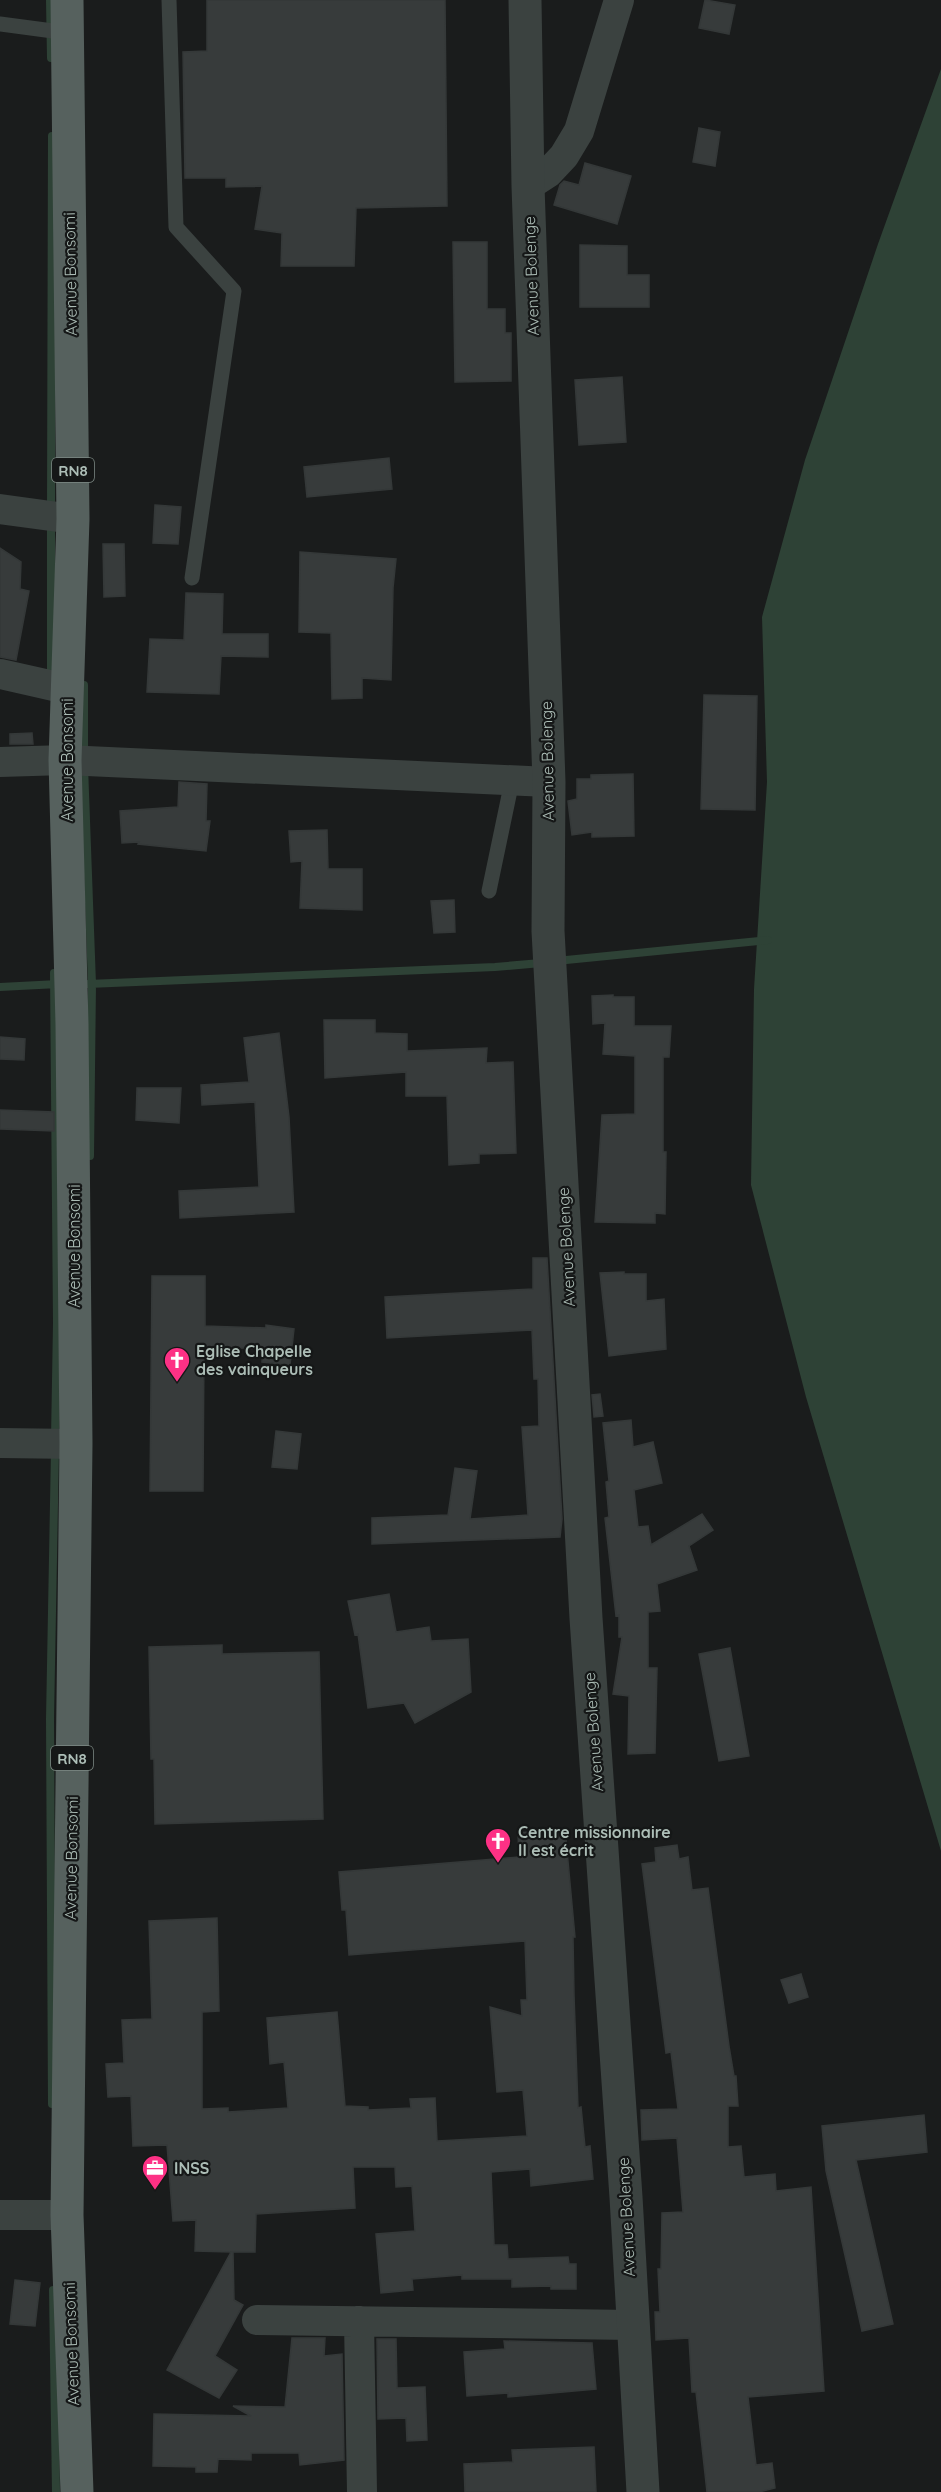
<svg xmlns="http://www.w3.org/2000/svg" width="941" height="2492" viewBox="0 0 941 2492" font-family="Quicksand,sans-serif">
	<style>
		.water { fill: #2e4236 }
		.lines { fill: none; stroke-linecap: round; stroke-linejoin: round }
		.stream { stroke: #2e4236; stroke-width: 8 }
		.building { fill: #373b3b; stroke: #343838; stroke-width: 1.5 }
		.service { stroke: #3b4240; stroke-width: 15 }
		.minor { stroke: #3b4240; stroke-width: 30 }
		.tertiary { stroke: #3b4240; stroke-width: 33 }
		.primary { stroke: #56615e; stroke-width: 33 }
		.labels { text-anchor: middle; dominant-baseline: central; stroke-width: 4.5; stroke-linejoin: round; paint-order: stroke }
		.shield { fill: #151717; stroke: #7f8b86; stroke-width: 1.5 }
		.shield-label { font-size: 15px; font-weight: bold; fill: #acbdb6 }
		.street-label { font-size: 16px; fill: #acbdb6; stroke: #151717 }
		.poi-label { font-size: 16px; font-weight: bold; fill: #acbdb6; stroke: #151717; text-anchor: start }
	</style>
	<rect width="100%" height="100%" fill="#1a1c1c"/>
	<path class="water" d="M 941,69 L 941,1851 L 806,1397 L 751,1185 L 754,989 L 767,782 L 762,617 L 805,460 L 878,244 Z"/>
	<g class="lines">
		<path class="stream" d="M 50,0 L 51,58
			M 51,508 L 52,136
			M 51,679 L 51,523
			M 84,685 L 84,754
			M 84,766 L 92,984 L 90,1156
			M 556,961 L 768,940
			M 54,973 L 57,1323 L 55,1438
			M 88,984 L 495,967 L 541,963
			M 0,987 L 58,984
			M 52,2104 L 50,1719 L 55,1450
			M 53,2290 L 56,2492"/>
	</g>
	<path class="building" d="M 207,0 L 445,0 L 447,206 L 356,208 L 354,266 L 281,266 L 282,233 L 255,229 L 262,186 L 226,187 L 226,178 L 185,178 L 183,52 L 207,51 Z
		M 705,0 L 735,5 L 729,34 L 699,28 Z
		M 699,128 L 720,132 L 715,166 L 693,162 Z
		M 585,163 L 631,176 L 617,224 L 554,205 L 560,185 L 564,181 L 579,185 Z
		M 453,242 L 487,242 L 487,309 L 505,309 L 505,333 L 511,333 L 511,381 L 455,382 Z
		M 580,245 L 627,246 L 627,275 L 649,275 L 649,307 L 580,307 Z
		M 622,377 L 626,442 L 579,445 L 575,380 Z
		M 389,458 L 392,489 L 307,497 L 304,467 Z
		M 155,505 L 181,507 L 178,544 L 153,543 Z
		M 103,544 L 124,544 L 125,596 L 104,597 Z
		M 0,548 L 21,562 L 20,589 L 29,591 L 16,660 L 0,657 Z
		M 300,552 L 396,559 L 393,588 L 391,680 L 362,678 L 362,698 L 332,699 L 331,633 L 299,632 Z
		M 186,593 L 223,594 L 222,634 L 268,634 L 268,657 L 221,656 L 219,694 L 147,692 L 150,639 L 184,640 Z
		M 704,695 L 757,696 L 755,810 L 701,809 Z
		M 32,733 L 33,744 L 10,744 L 10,734 Z
		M 633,774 L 634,836 L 592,837 L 592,832 L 572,835 L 568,801 L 577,799 L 577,779 L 591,779 L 591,775 Z
		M 179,782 L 207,784 L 206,821 L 210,821 L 206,851 L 138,844 L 139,842 L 122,843 L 120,811 L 178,807 Z
		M 327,830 L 328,869 L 362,869 L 362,910 L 300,908 L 302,861 L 291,862 L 289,831 Z
		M 454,900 L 455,932 L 434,933 L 431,901 Z
		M 613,995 L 613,997 L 634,997 L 634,1026 L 671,1026 L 669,1057 L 663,1057 L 663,1152 L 666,1152 L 665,1214 L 655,1213 L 655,1223 L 595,1222 L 602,1115 L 635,1114 L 635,1056 L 603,1054 L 605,1023 L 593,1024 L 592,996 Z
		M 324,1020 L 375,1020 L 375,1033 L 407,1034 L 407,1051 L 487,1048 L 486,1063 L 513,1062 L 516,1153 L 479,1154 L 479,1163 L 449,1165 L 447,1096 L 406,1096 L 406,1072 L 325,1078 Z
		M 279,1033 L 289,1117 L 294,1212 L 180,1218 L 179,1191 L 259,1187 L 255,1102 L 202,1105 L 201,1085 L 249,1082 L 244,1038 Z
		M 0,1037 L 25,1039 L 24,1060 L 0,1059 Z
		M 137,1088 L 181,1088 L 179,1123 L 136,1120 Z
		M 0,1110 L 54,1112 L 54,1131 L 0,1129 Z
		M 533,1258 L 547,1258 L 562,1519 L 560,1537 L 372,1544 L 372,1518 L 448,1515 L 455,1468 L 477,1471 L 470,1519 L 528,1515 L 522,1427 L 539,1426 L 538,1379 L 534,1379 L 532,1330 L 387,1338 L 385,1297 L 533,1289 Z
		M 624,1272 L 624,1274 L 646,1274 L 646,1301 L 664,1299 L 666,1349 L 609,1356 L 600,1273 Z
		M 152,1276 L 205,1276 L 205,1326 L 266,1328 L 266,1325 L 294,1329 L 290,1365 L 262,1362 L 263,1349 L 204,1346 L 203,1491 L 150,1491 Z
		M 600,1394 L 603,1416 L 594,1417 L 592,1395 Z
		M 631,1420 L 633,1447 L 653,1442 L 662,1483 L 634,1490 L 638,1527 L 648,1526 L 651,1545 L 702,1514 L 713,1530 L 689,1546 L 697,1570 L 657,1584 L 660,1611 L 648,1612 L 648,1668 L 657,1668 L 655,1753 L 628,1754 L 629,1696 L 613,1694 L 622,1637 L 619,1637 L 619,1615 L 616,1616 L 605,1518 L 609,1517 L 606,1482 L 609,1481 L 603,1423 Z
		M 276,1431 L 301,1434 L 297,1469 L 272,1467 Z
		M 389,1594 L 396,1632 L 429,1627 L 431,1641 L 468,1639 L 471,1692 L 415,1723 L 404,1703 L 368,1708 L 358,1634 L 355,1635 L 348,1601 Z
		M 222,1645 L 222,1654 L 319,1652 L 323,1819 L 155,1824 L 154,1759 L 151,1759 L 149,1647 Z
		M 730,1648 L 749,1756 L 719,1761 L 699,1654 Z
		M 565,1829 L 575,1937 L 573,1937 L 574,1995 L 578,2108 L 581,2107 L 585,2147 L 590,2146 L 593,2179 L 531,2186 L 530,2169 L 491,2172 L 494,2245 L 507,2245 L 508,2259 L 568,2257 L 569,2264 L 576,2264 L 576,2289 L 551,2289 L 551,2286 L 512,2287 L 512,2279 L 462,2279 L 462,2275 L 412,2279 L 413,2290 L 381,2293 L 376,2234 L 415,2231 L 412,2186 L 396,2187 L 395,2167 L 353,2167 L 355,2208 L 256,2214 L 255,2252 L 233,2252 L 234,2300 L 243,2305 L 215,2356 L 237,2370 L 219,2398 L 167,2370 L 231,2252 L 195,2251 L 196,2220 L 173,2221 L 167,2145 L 133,2146 L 131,2096 L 108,2097 L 106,2064 L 124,2063 L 122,2020 L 152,2019 L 149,1921 L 217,1918 L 219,2011 L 202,2012 L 202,2109 L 228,2108 L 228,2112 L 288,2108 L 284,2062 L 270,2064 L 267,2018 L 337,2012 L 345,2106 L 368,2107 L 368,2110 L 411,2108 L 410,2099 L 435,2098 L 437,2141 L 527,2136 L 523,2090 L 497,2092 L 490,2007 L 522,2016 L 521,2000 L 527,2000 L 525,1941 L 349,1955 L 346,1910 L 342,1910 L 339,1872 L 519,1857 L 518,1833 Z
		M 677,1845 L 679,1859 L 688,1857 L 692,1890 L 708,1888 L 729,2046 L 734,2076 L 736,2076 L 738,2106 L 728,2106 L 728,2147 L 741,2146 L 744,2177 L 775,2174 L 776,2191 L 811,2187 L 824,2391 L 748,2397 L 756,2465 L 772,2463 L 775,2488 L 759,2492 L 707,2492 L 696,2392 L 692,2392 L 689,2338 L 656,2340 L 655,2312 L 660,2312 L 658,2269 L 661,2269 L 662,2213 L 683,2212 L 677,2138 L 642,2140 L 641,2110 L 678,2109 L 671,2052 L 666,2053 L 642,1864 L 656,1862 L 655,1848 Z
		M 801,1974 L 808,1997 L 789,2003 L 781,1980 Z
		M 924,2115 L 927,2152 L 856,2160 L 893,2324 L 862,2331 L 826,2171 L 822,2126 Z
		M 15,2280 L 40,2283 L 35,2326 L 10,2324 Z
		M 292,2338 L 325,2338 L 324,2356 L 342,2354 L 344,2460 L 300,2465 L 299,2453 L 251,2453 L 251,2460 L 218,2459 L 217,2472 L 196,2472 L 196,2467 L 153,2466 L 154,2414 L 251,2416 L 233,2406 L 285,2407 Z
		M 377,2339 L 396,2339 L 397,2388 L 425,2387 L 427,2440 L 407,2441 L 406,2418 L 378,2419 Z
		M 504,2341 L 592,2343 L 596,2389 L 508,2397 L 508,2393 L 467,2396 L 464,2352 L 505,2349 Z
		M 594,2447 L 596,2492 L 465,2492 L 464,2464 L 513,2462 L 512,2450 Z"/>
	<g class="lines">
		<path class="service" d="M 169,0 L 176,227 L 234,291 L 192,578
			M 0,24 L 68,33
			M 489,891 L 512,781"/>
		<path class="minor" d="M 528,186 L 548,173 L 564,156 L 579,131 L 619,0
			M 0,509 L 73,519
			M 0,674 L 67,689
			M 0,762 L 65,760 L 549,782
			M 0,1443 L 76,1444
			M 0,2215 L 67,2215
			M 257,2320 L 633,2325
			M 359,2321 L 362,2492"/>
		<path class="tertiary" d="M 525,0 L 528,186 L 549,782 L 548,931 L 586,1618 L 626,2197 L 643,2492"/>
		<path class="primary" d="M 67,0 L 73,519 L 65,760 L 72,1024 L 76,1444 L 67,2215 L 77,2492"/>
	</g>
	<defs>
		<g id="church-pin" transform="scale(1.35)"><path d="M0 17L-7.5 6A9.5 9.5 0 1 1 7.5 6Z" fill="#fd3185" stroke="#151717"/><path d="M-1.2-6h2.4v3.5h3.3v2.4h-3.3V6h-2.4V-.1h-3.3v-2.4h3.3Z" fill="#fff"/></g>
		<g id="office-pin" transform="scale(1.35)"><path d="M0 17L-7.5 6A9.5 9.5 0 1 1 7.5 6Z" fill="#fd3185" stroke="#151717"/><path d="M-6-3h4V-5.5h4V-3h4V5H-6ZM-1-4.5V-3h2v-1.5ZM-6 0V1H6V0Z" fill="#fff"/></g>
	</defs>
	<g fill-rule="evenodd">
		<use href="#church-pin" x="177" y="1360"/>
		<use href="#church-pin" x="498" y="1841"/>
		<use href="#office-pin" x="155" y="2168"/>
	</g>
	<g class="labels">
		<g class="shield">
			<rect x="52" y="458" width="42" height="24" rx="4.5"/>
			<rect x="51" y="1746" width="42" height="24" rx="4.5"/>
		</g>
		<g class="shield-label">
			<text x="73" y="470">RN8</text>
			<text x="72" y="1758">RN8</text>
		</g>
		<g class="street-label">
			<text transform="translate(70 274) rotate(-91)">Avenue Bonsomi</text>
			<text transform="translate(531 276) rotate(-92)">Avenue Bolenge</text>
			<text transform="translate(67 760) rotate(-90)">Avenue Bonsomi</text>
			<text transform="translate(547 761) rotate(-91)">Avenue Bolenge</text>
			<text transform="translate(74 1246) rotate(-90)">Avenue Bonsomi</text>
			<text transform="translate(566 1247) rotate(-93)">Avenue Bolenge</text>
			<text transform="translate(593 1732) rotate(-94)">Avenue Bolenge</text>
			<text transform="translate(71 1858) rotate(-89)">Avenue Bonsomi</text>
			<text transform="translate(626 2217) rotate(-93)">Avenue Bolenge</text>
			<text transform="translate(71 2344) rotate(-92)">Avenue Bonsomi</text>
		</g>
		<g class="poi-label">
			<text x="196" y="1351">Eglise Chapelle<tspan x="196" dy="18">des vainqueurs</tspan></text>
			<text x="518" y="1832">Centre missionnaire<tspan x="518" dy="18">Il est écrit</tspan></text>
			<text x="174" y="2168">INSS</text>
		</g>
	</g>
</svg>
